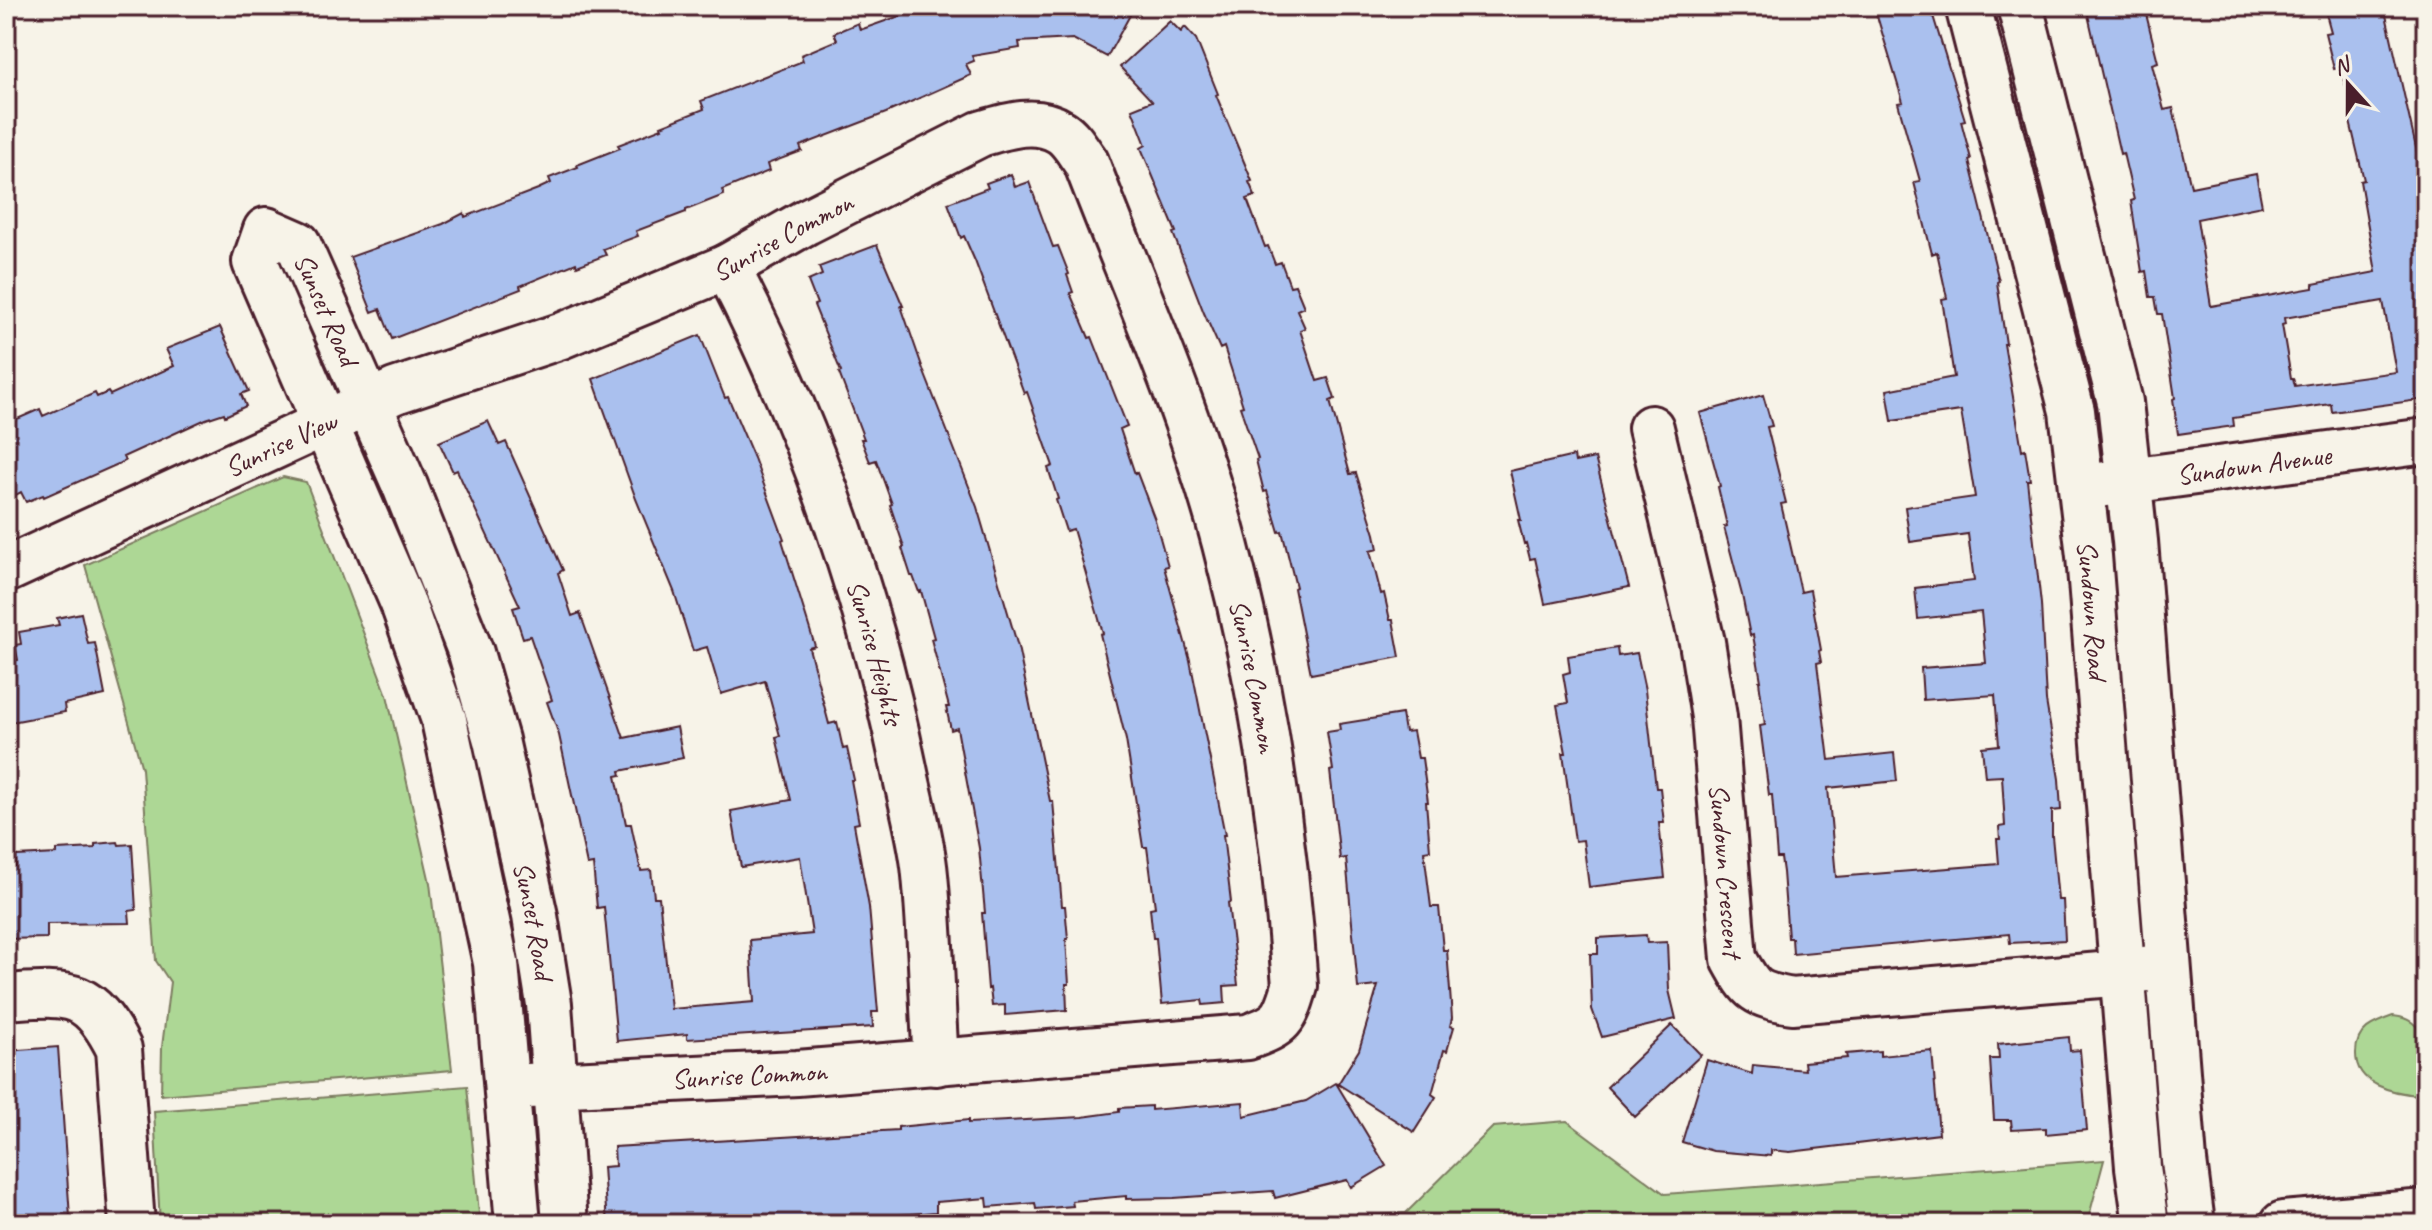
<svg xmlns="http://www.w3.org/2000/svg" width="2432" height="1230" viewBox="0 0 2432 1230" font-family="Caveat,sans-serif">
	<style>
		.green { fill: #add795; stroke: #7c7b60; stroke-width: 2 }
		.building { fill: #aac0ee; stroke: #4a1f2b; stroke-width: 2; fill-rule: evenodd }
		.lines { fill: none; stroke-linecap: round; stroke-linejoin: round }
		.minor-casing { stroke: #4a1f2b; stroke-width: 50 }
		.minor { stroke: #f7f3e8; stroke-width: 44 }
		.labels { text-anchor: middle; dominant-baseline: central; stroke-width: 6; stroke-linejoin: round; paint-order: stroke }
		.street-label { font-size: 28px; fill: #4a1f2b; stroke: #f7f3e8 }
	</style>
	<rect width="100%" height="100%" fill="#f7f3e8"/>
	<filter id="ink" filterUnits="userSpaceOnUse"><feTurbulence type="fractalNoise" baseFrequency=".0125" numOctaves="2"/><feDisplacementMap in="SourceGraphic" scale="16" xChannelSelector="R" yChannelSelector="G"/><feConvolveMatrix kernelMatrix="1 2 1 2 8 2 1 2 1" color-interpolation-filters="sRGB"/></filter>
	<g filter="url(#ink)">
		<path class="green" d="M 283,477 L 306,482 L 387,695 L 430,883 L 452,1070 L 161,1095 L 162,1047 L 170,982 L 156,961 L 142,769 L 85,565 Z
			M 2393,1016 C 2432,1019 2426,1058 2426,1089 L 2419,1095 C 2393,1093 2355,1085 2356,1053 C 2356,1029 2373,1023 2393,1016 Z
			M 467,1086 L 480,1224 L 160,1224 L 154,1111 Z
			M 1567,1121 L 1665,1194 L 2104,1160 L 2089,1216 L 1955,1224 L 1259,1224 L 1406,1213 L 1493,1127 Z"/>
		<path class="building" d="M 928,6 L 1135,6 L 1107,57 L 1073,39 L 1019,42 L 1020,48 L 972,56 L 974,61 L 966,64 L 971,75 L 886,113 L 800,146 L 802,151 L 767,164 L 769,171 L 722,190 L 724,195 L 686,210 L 686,212 L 636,231 L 638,236 L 603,249 L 606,255 L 577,266 L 576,263 L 520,286 L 521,289 L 392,339 L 380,309 L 372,312 L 350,257 L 443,224 L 464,213 L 465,217 L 538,189 L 551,183 L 549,178 L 578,167 L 577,165 L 620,148 L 618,145 L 662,128 L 661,126 L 704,109 L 701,101 L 803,61 L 801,55 L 837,40 L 834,33 L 858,23 L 860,30 Z
			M 1874,6 L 1930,6 L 1965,120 L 1961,121 L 1971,159 L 1969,160 L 1999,281 L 1997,282 L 2006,344 L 2004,344 L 2022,450 L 2025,449 L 2030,480 L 2027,480 L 2041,604 L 2046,701 L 2059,779 L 2061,810 L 2052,811 L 2052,836 L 2058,900 L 2063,900 L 2065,940 L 2010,943 L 2009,934 L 1793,954 L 1792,938 L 1788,938 L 1783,872 L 1781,858 L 1777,858 L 1772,795 L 1769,795 L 1760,726 L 1765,725 L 1759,681 L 1761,681 L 1753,635 L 1750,636 L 1742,595 L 1724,527 L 1727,526 L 1718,487 L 1720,486 L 1700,413 L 1763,395 L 1772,426 L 1767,427 L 1786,503 L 1781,504 L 1801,592 L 1810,590 L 1821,650 L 1819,651 L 1821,662 L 1817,663 L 1829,760 L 1894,753 L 1897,781 L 1828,788 L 1836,877 L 1999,864 L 1997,839 L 2000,839 L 1999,827 L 2005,826 L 2002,776 L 1985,777 L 1982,747 L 1999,745 L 1995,695 L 1923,700 L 1921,668 L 1986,663 L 1981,612 L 1918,619 L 1915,588 L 1974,581 L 1968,534 L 1910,542 L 1905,507 L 1975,497 L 1961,411 L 1892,421 L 1887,390 L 1954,377 L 1942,299 L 1947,298 L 1937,252 L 1932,254 L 1914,182 L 1920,181 L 1898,103 L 1903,102 Z
			M 2086,6 L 2144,6 L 2158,62 L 2152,64 L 2164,110 L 2173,108 L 2191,187 L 2256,174 L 2262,206 L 2197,219 L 2211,306 L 2313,288 L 2313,284 L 2376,272 L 2360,181 L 2364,180 L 2348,113 L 2351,112 L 2342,67 L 2334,69 L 2325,33 L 2331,32 L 2324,6 L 2384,6 L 2426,192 L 2426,399 L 2332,412 L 2331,404 L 2233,418 L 2234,426 L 2178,434 L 2173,399 L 2175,398 L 2162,314 L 2158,314 L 2155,297 L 2150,297 L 2146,271 L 2142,272 L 2131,201 L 2134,200 L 2123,153 L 2120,154 ZM 2383,301 L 2396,372 L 2295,386 L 2293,378 L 2291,378 L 2282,325 L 2285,324 L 2284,318 Z
			M 1170,21 L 1181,32 L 1185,27 L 1196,39 L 1218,94 L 1216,95 L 1252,181 L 1249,182 L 1255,196 L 1247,199 L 1265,247 L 1268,246 L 1275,264 L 1281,262 L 1290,286 L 1295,285 L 1304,307 L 1297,310 L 1305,328 L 1300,330 L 1317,381 L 1328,378 L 1335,399 L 1330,401 L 1350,474 L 1356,473 L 1375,534 L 1378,549 L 1370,551 L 1381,594 L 1384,593 L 1390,620 L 1393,620 L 1400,657 L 1311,674 L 1294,588 L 1296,587 L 1282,531 L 1279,532 L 1267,491 L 1264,492 L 1256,460 L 1258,459 L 1240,407 L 1243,406 L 1224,347 L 1220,349 L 1204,313 L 1173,233 L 1176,232 L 1141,148 L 1146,145 L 1132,109 L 1152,101 L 1120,67 Z
			M 1011,174 L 1015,187 L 1029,182 L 1053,247 L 1058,246 L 1069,274 L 1067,275 L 1073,292 L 1070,293 L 1089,338 L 1092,337 L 1127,426 L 1120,429 L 1135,474 L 1137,473 L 1155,520 L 1168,566 L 1164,567 L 1190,660 L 1225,835 L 1223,835 L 1231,902 L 1228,903 L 1238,985 L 1224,986 L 1225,1003 L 1203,1005 L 1202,1000 L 1162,1004 L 1156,938 L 1153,938 L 1150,908 L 1155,907 L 1147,847 L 1143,847 L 1126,740 L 1100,634 L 1103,633 L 1073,529 L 1066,531 L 1056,500 L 1058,499 L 1048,468 L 1053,466 L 1027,392 L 1024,393 L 975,261 L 964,236 L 961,238 L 948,203 L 988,188 L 986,183 Z
			M 877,245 L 903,306 L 901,306 L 924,372 L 977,507 L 1018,647 L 1050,801 L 1053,801 L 1062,906 L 1065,906 L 1068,939 L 1066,939 L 1069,984 L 1066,984 L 1067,1010 L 1005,1015 L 1005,1005 L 992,1006 L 990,988 L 988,989 L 982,913 L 985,913 L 979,848 L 957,728 L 951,730 L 946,707 L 949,707 L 931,639 L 934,638 L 921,591 L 919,592 L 913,576 L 911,576 L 902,548 L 904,547 L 890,505 L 892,504 L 876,460 L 870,462 L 861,439 L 864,439 L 839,373 L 841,372 L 814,305 L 817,304 L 808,281 L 822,275 L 819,267 Z
			M 220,327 L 249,391 L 241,394 L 246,406 L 225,416 L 224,413 L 206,419 L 123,457 L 125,461 L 44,497 L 43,495 L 26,502 L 21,492 L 6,500 L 6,424 L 40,409 L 43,416 L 95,393 L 97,397 L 108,392 L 110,395 L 174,366 L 166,349 Z
			M 700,335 L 725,398 L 728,397 L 754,458 L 784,539 L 782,540 L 815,646 L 809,648 L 829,724 L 837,722 L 843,749 L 847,748 L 854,780 L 851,780 L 859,823 L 854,824 L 869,907 L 878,1012 L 872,1012 L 873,1027 L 687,1039 L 687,1034 L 617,1041 L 604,907 L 597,908 L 593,864 L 587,865 L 559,735 L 547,702 L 552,700 L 530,636 L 523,638 L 513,608 L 520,606 L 457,470 L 453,472 L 439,442 L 488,421 L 499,445 L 506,442 L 563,570 L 558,573 L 572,616 L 580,613 L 624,738 L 677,727 L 683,758 L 620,771 L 621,775 L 616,776 L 626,824 L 631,824 L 641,871 L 651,870 L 654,897 L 659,897 L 671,1009 L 754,1002 L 750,940 L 812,934 L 800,857 L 741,867 L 731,811 L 791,800 L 776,737 L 780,736 L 765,681 L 721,694 L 707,647 L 693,651 L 674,591 L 636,499 L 593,379 Z
			M 1574,456 L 1575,462 L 1595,458 L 1629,587 L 1545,604 L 1535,558 L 1530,559 L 1526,543 L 1524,544 L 1518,520 L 1521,520 L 1510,471 Z
			M 81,613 L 88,644 L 95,643 L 105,695 L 64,704 L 65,712 L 6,723 L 6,662 L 18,660 L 15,645 L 21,644 L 19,632 L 59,625 L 57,618 Z
			M 1617,648 L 1618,656 L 1637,653 L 1645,690 L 1656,788 L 1660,788 L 1664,823 L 1659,823 L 1665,878 L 1589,887 L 1583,840 L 1575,841 L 1563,753 L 1566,753 L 1557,705 L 1568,703 L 1563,674 L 1570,672 L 1568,656 Z
			M 1402,714 L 1405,732 L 1413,731 L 1418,758 L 1422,758 L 1428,802 L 1426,802 L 1430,850 L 1424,851 L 1431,907 L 1439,907 L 1443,950 L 1447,950 L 1452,1018 L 1450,1026 L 1454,1027 L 1447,1051 L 1444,1050 L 1432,1094 L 1436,1097 L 1414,1132 L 1338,1084 L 1359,1050 L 1378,986 L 1358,988 L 1346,858 L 1340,859 L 1330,771 L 1333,770 L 1327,732 L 1340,730 L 1339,724 Z
			M 118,842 L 119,845 L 132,844 L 136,910 L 129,911 L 130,923 L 47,924 L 47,938 L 6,939 L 6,866 L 16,866 L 16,856 L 57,854 L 57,850 L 95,848 L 95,844 Z
			M 1646,935 L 1647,943 L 1667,942 L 1669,990 L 1676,1019 L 1602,1037 L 1592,1009 L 1590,954 L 1598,954 L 1598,938 Z
			M 1672,1025 L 1701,1055 L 1635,1117 L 1607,1087 Z
			M 2069,1037 L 2070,1051 L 2080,1050 L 2087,1130 L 2046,1134 L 2046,1128 L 2012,1130 L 2011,1120 L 1994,1120 L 1990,1059 L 1999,1059 L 1998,1044 Z
			M 58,1047 L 70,1217 L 55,1219 L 55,1224 L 6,1224 L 6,1051 Z
			M 1880,1051 L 1880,1056 L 1932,1051 L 1939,1134 L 1790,1152 L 1771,1150 L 1771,1156 L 1713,1151 L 1682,1142 L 1707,1060 L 1752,1074 L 1753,1065 L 1805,1070 L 1804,1062 L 1847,1058 L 1846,1054 Z
			M 1336,1083 L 1386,1166 L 1351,1187 L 1347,1180 L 1275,1198 L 1273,1191 L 1174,1198 L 1126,1199 L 1126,1196 L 1072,1201 L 1073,1206 L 1036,1209 L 1035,1203 L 988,1207 L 987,1198 L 936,1202 L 936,1212 L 874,1217 L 875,1222 L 852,1223 L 852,1219 L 795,1221 L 795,1224 L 607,1224 L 603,1167 L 615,1166 L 614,1147 L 898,1130 L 898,1127 L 968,1120 L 968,1123 L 1082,1117 L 1119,1112 L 1119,1108 L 1151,1106 L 1151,1110 L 1243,1102 L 1244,1116 L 1306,1101 Z"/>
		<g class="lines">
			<g class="minor-casing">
				<g id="minor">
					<path id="s1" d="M 1968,6 L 2072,411 L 2089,556 L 2138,1167 L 2146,1224"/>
					<path d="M 2020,6 L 2120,402 L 2135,541 L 2184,1161 L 2192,1224"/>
					<path id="s2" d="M 727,267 C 809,426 868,592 904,768 C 911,803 922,840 925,875 C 931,937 932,1001 936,1063"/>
					<path id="s3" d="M 1651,428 L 1702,642 L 1714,717 L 1734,959 C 1752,992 1755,994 1792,1001 L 2124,973 L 2151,968"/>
					<path id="s4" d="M 2099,485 L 2426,441"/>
					<path id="s5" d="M 6,570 L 395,391 L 561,336 L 727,267 L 806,222 L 980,134 C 1006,126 1036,116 1061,132 C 1071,138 1079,153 1086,162 C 1134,288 1191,413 1225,544 C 1263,688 1285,838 1295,986 C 1285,1020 1282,1025 1248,1037 L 797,1073 L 507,1087"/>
					<path d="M 6,997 C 68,993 89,988 119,1049 L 132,1224"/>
					<path id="s6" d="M 518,1224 L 496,963 L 444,720 L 402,601 L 255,262 L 266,230 L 298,244 L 405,486 L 471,653 L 496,740 L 535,916 L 549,1004 L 565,1224"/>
					<path d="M 2283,1224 L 2426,1212"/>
				</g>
			</g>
			<use href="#minor" class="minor"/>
		</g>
	</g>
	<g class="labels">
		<g class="street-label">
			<text stroke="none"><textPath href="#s5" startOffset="846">Sunrise Common</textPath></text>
			<text stroke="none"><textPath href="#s6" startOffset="1146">Sunset Road</textPath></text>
			<text stroke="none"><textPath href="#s5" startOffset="302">Sunrise View</textPath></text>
			<text stroke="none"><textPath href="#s4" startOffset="156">Sundown Avenue</textPath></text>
			<text stroke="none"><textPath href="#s1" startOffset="618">Sundown Road</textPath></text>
			<text stroke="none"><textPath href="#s2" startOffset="414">Sunrise Heights</textPath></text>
			<text stroke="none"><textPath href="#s5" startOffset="1734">Sunrise Common</textPath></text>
			<text stroke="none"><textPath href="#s3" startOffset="450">Sundown Crescent</textPath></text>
			<text stroke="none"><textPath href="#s6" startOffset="1794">Sunset Road</textPath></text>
			<text transform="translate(749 1075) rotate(-3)">Sunrise Common</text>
		</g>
	</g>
	<rect width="2432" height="1230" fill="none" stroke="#f7f3e8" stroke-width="32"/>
	<rect x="16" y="16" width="2400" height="1198" fill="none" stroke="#4a1f2b" stroke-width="3" filter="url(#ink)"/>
	<g transform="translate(2348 84) rotate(339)" stroke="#f7f3e8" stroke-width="6" paint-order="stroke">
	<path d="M0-6L14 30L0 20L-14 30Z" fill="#4a1f2b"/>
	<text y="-12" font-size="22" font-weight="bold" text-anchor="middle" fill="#4a1f2b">N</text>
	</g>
</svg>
